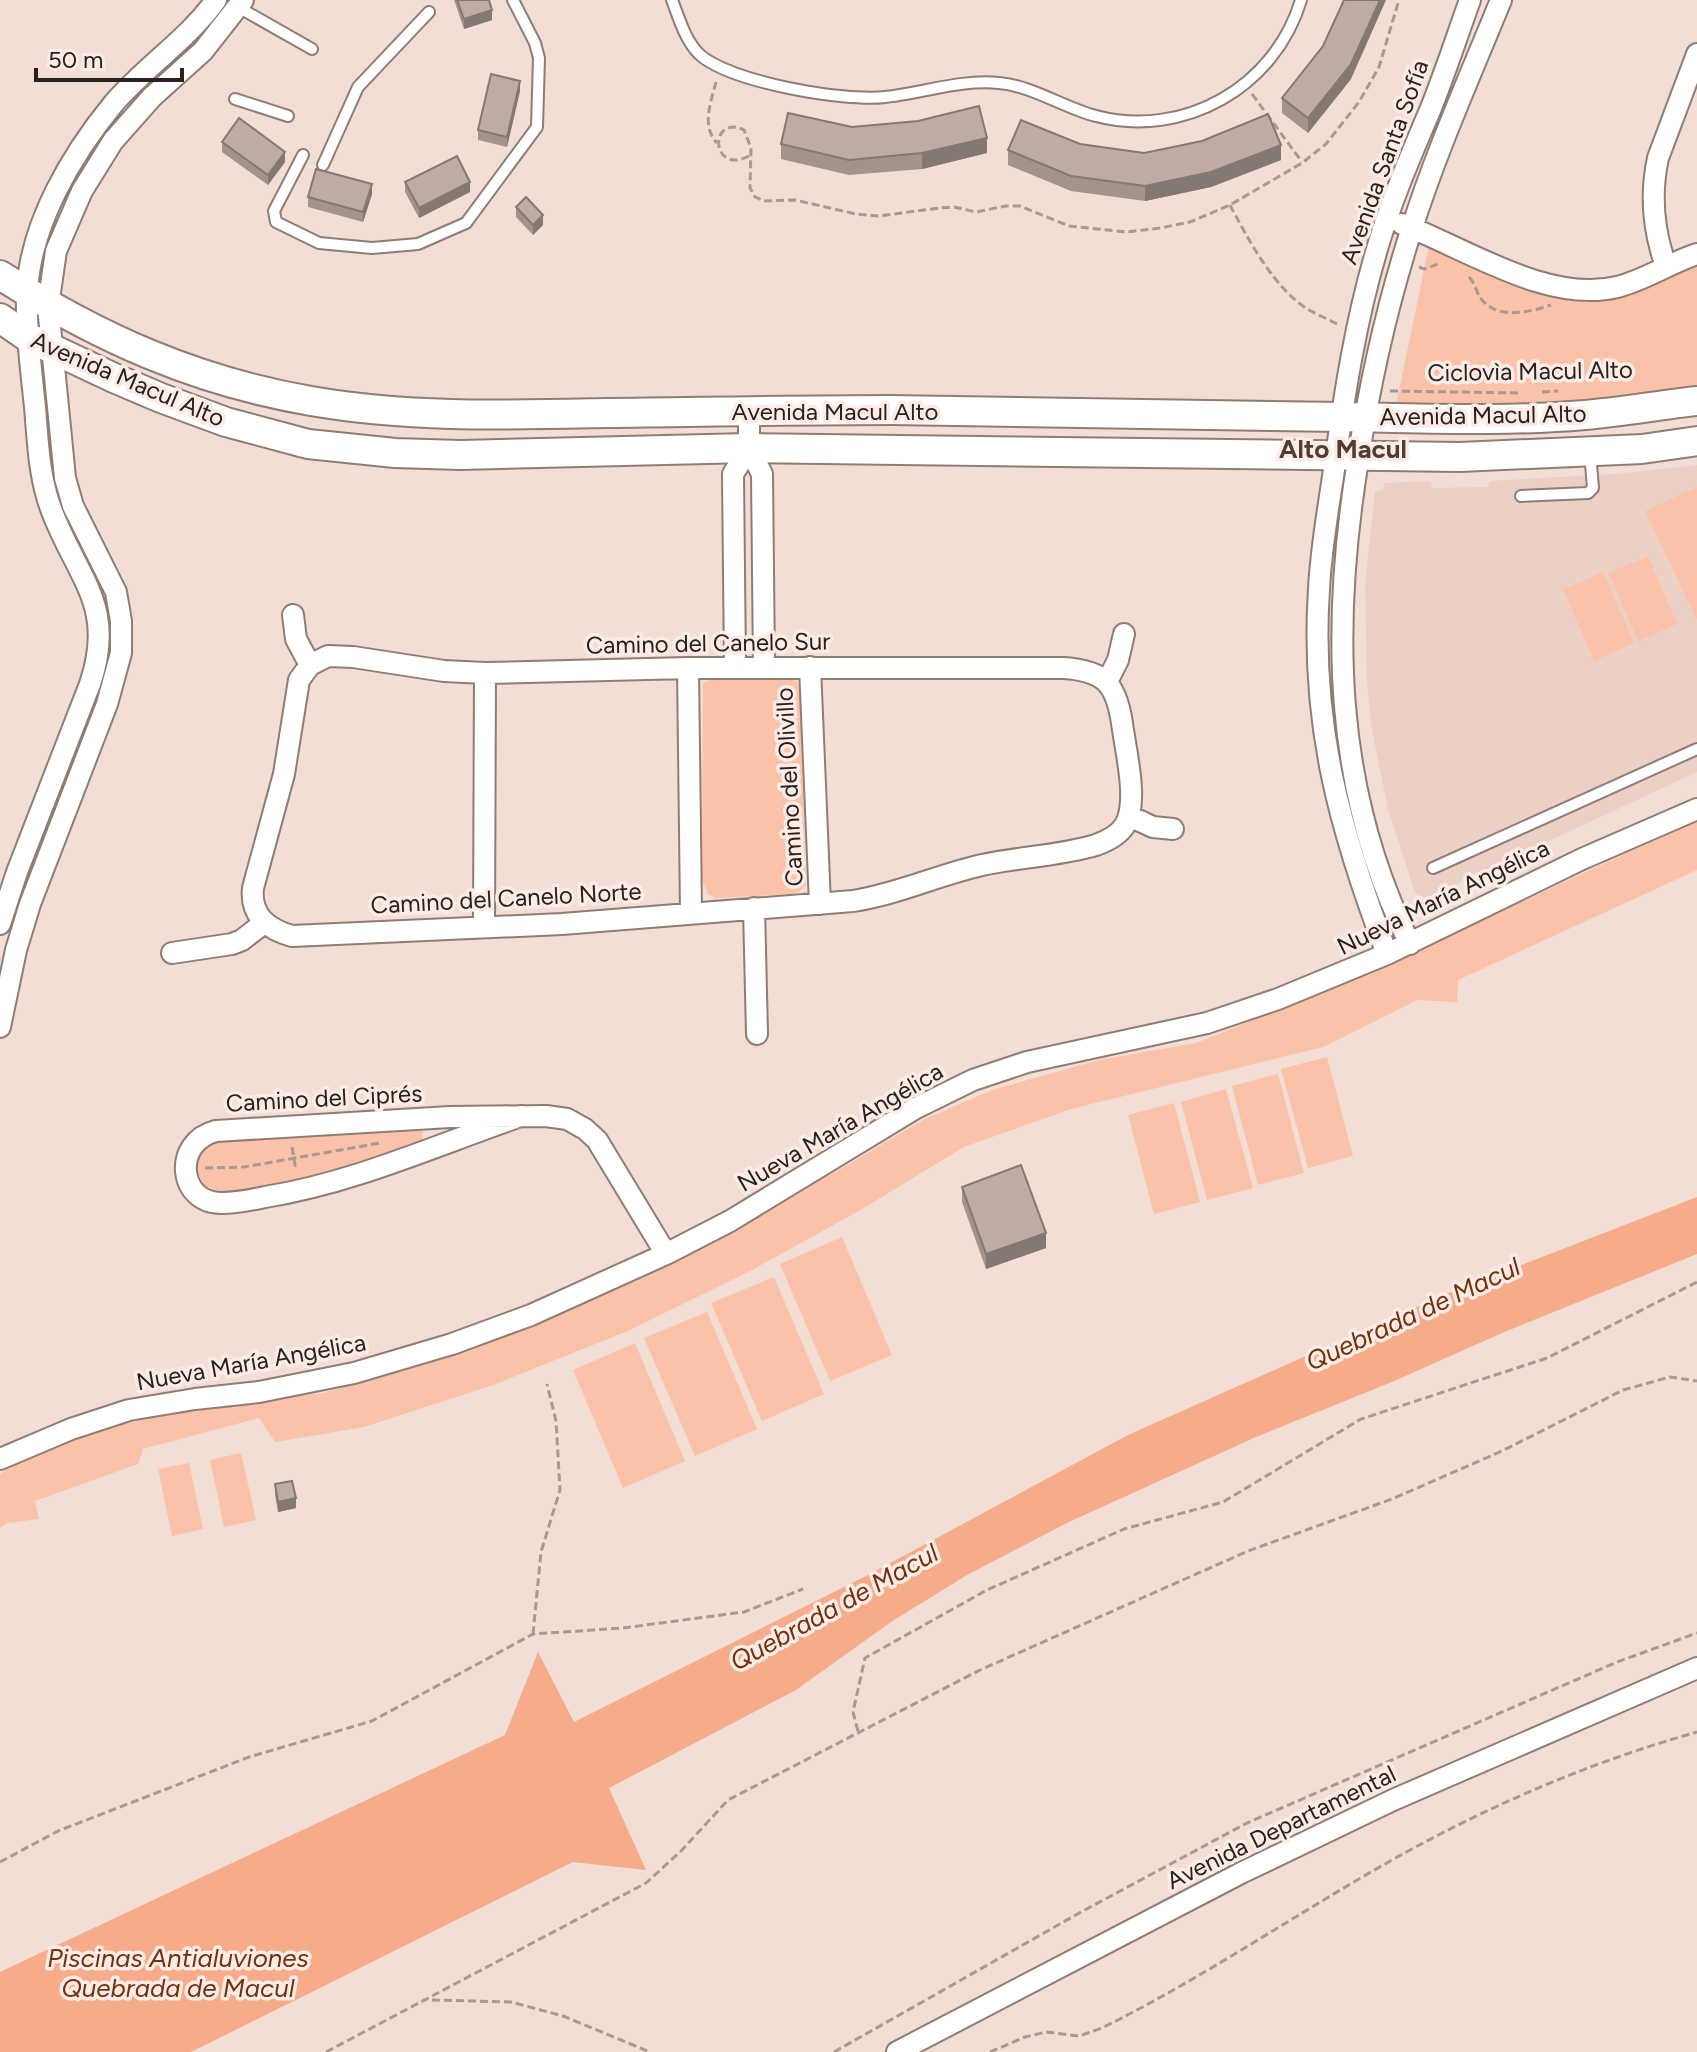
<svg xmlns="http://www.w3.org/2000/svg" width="1697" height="2052" viewBox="0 0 1697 2052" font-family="Figtree,sans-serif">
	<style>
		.built { fill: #ecd0c5 }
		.green { fill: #fac2a9 }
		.water { fill: #f6ab8a }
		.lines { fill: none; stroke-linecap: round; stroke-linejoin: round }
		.lane-casing { stroke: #8f7d75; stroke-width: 14 }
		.street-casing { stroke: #8f7d75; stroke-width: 24 }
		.secondary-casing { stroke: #8f7d75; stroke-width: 32 }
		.path { stroke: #a89992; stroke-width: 3; stroke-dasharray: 8 4; stroke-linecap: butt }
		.lane { stroke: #fff; stroke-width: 10 }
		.street { stroke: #fff; stroke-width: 20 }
		.secondary { stroke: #fff; stroke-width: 28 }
		.wall { fill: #a3938c }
		.shaded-wall { fill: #857872 }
		.building { fill: #beaba3; stroke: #857872; stroke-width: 2 }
		.labels { text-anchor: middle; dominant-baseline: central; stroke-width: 7; stroke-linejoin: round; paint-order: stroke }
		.street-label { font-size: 24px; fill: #28211e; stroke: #fcece5 }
		.neighbourhood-label { font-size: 26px; font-weight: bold; fill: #4d3d36; stroke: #fcece5 }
		.water-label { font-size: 26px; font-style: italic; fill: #72300c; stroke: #fcece5 }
	</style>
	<rect width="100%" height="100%" fill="#f2ded5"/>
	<path class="built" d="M 1697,465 L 1697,772 L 1426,898 L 1415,893 L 1388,809 L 1371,725 L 1367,682 L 1365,586 L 1375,491 L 1383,490 L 1384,483 L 1431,481 L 1432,488 L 1488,487 L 1490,481 L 1615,474 Z"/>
	<path class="green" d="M 1429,246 C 1484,270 1548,311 1610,298 C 1640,291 1668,277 1697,267 L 1697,391 L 1586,404 L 1395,410 Z
		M 1697,487 L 1697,620 L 1645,511 Z
		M 1648,556 L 1677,624 L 1638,641 L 1609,573 Z
		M 1603,572 L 1634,643 L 1594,661 L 1563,589 Z
		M 788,677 L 797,682 L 800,694 L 806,884 L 799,892 L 790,894 L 716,898 L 708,894 L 702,880 L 703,683 L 711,679 Z
		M 1697,821 L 1697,870 L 1458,980 L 1457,1002 L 1417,1000 L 1323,1047 L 1071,1109 L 964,1147 L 857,1212 L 752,1270 L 630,1330 L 493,1385 L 364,1427 L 275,1442 L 259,1418 L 143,1449 L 138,1464 L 35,1501 L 39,1519 L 7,1523 L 0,1528 L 0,1474 L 28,1457 L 102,1429 L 214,1404 L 324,1393 L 450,1356 L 667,1264 L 839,1170 L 923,1120 L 992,1090 L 1099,1060 L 1196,1043 L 1336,987 Z
		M 1327,1057 L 1353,1156 L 1308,1168 L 1281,1069 Z
		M 1278,1074 L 1304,1173 L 1258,1185 L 1232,1086 Z
		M 1226,1089 L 1253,1188 L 1207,1200 L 1181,1102 Z
		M 1174,1103 L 1200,1202 L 1154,1214 L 1128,1115 Z
		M 423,1129 L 422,1140 C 369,1159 317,1178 261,1187 C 249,1189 236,1192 224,1192 C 200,1192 183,1162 205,1145 C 209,1142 218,1141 223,1140 Z
		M 842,1237 L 892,1355 L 830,1381 L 780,1264 Z
		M 774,1277 L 824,1394 L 762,1421 L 711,1303 Z
		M 707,1312 L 757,1429 L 695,1456 L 644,1338 Z
		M 635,1343 L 685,1461 L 623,1488 L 573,1370 Z
		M 241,1453 L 256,1520 L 224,1527 L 210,1460 Z
		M 189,1463 L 203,1529 L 172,1536 L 158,1469 Z"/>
	<path class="water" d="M 1697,1197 L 1697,1254 L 1502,1333 L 1392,1382 L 1256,1437 L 1069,1522 L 967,1575 L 891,1622 L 796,1690 L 609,1788 L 646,1870 L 573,1862 L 191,2052 L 0,2052 L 0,1972 L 505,1735 L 538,1652 L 574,1722 L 868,1575 L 1128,1435 L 1441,1296 Z"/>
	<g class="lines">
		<g class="lane-casing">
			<path id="lane" d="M 672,0 C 679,18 685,40 699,54 C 729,82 844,102 885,97 C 922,93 962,79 999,83 C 1033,86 1064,108 1096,116 C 1184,139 1275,87 1301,0
				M 238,7 L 312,49
				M 235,99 L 288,116
				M 303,155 L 274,211 L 276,222 L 319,243 L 372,248 L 418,244 L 466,223 L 537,127 L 539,58 L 535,43 L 513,0
				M 323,165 L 358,87 L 429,12
				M 1521,496 L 1588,493 L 1593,488 L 1590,452
				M 1433,868 L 1697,749"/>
		</g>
		<g class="street-casing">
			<path id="street" d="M 1402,224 C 1465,248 1548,304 1617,287 C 1645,280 1670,263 1697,254
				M 1666,266 C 1653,230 1650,195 1658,158 L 1697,54
				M 749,410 L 749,448 L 762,474 L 764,667
				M 293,615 L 296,639 L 310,665
				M 328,656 L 353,657 L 444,671 L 485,673 L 688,668 L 1064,668 C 1104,671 1116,683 1122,723 C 1125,748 1139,802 1125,825 C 1119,835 1107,841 1096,845 C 1059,856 1019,857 982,865 C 938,875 898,894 853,901 L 562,924 L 292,936 C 267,929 250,915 253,888 L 284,774 L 299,680 L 310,665 Z
				M 810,667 L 820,904
				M 688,668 L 691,912
				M 735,668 L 733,474 L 749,448
				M 1107,682 L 1118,660 L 1124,634
				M 1129,816 L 1153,827 L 1173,829
				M 754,908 L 757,1034
				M 0,924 L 17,872 L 90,684 C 116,607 79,580 53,514 C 39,480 38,443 35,407 C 31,369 26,331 27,293 C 30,224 72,154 114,103 C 146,66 188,39 216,0
				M 484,927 L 485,673
				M 1410,944 C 1333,790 1331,626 1358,460 C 1370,382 1387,306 1411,231 C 1436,152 1470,76 1501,0
				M 172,953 L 232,944 L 242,940 L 264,923
				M 1387,954 C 1340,831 1310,723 1319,589 C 1321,547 1329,505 1335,463 C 1345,390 1356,320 1377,249 C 1391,201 1411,155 1431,108 C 1445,73 1457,36 1470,0
				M 0,1027 L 16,950 L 30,904 L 107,704 L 121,653 L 121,621 L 116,592 L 73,506 L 65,478 L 48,306 L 56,251 L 82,191 L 113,141 L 152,97 L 203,51 L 243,0
				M 521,1116 C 437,1145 353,1183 265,1197 C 251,1200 237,1203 222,1203 C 178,1204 172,1142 216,1131 L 450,1117 L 546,1116 L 567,1119 L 585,1129 L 597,1140 L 666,1254
				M 0,1459 L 71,1429 L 129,1410 L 195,1399 L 259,1392 L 354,1373 L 452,1344 L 531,1315 L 666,1254 L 730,1221 L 916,1108 L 973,1080 L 1027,1062 L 1207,1023 L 1278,999 L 1387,954 L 1582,859 L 1697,809
				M 897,2052 L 1241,1873 L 1393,1800 L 1697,1668"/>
		</g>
		<g class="secondary-casing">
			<path id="secondary" d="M 0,275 C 99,338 195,381 311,401 C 409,418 507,415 605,413 C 701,412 796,410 891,410 C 1042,411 1192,414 1342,417 C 1423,418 1504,422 1585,415 C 1622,412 1660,405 1697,401
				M 0,318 L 29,338 L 114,378 L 161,398 L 226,422 L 308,444 L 395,453 L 461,455 L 749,448 L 1460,457 L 1642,449 L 1697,441"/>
		</g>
		<path class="path" d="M 716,82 C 711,102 701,126 717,143
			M 1252,94 L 1302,162
			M 749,156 C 710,176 709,113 744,130 L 751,148 L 750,188 L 755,197 L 764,201 L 795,200 L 856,214 L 879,216 L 939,208 L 954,207 L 976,212 L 1006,206 L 1020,206 L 1069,226 L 1127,232 L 1160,228 L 1190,222 L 1230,205 L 1302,163 L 1326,144 L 1359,102 L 1379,67 L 1399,0
			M 1230,205 C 1248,239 1275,290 1309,310 C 1318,315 1328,319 1337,324
			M 1419,267 L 1424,269 L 1441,263
			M 1469,277 C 1476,284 1476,293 1482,300 C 1499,320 1529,312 1551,305
			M 1390,391 L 1522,393
			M 1542,392 L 1558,391
			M 292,1147 L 296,1171
			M 205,1168 L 244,1167 L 380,1143
			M 533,1634 L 541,1552 L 560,1490 L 556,1421 L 547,1384
			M 858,1731 L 853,1712 L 865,1658 L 987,1590 L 1124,1529 L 1223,1502 L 1361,1419 L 1547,1358 L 1697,1282
			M 0,1862 L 58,1831 L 249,1757 L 372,1721 L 533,1634 L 623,1628 L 744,1612 L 803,1589
			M 432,2000 L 511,2002 L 563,2016 L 650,2052
			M 326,2052 L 646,1883 L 681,1851 L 728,1800 L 980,1670 L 1248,1551 L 1392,1499 L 1502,1451 L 1623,1390 L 1670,1377 L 1697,1381
			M 834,2052 L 1081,1912 L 1247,1823 L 1617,1662 L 1697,1633
			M 990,2052 L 1025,2037 L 1046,2032 L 1079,2036 L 1102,2028 C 1205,1977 1300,1911 1401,1855 C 1495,1803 1594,1761 1697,1732"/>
		<use href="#lane" class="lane"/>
		<use href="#street" class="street"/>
		<use href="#secondary" class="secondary"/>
	</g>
	<path class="wall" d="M 454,0 L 489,0 L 492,20 L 464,29 Z
		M 1323,46 L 1351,79 L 1308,133 L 1282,113 L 1282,98 Z
		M 520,91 L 507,147 L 478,140 L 478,130 Z
		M 852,127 L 987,153 L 922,169 L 849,175 L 781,159 L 781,144 Z
		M 222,142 L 285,162 L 268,185 L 222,152 Z
		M 1080,144 L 1144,153 L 1281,160 L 1211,187 L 1145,201 L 1071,191 L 1008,165 L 1008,150 Z
		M 405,182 L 470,192 L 419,218 L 405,192 Z
		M 372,194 L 363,222 L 308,207 L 308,197 Z
		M 516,207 L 543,225 L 533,235 L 516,217 Z
		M 962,1187 L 1046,1248 L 986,1269 L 962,1202 Z
		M 275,1484 L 296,1508 L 278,1512 L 275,1495 Z"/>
	<path class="shaded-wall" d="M 1380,0 L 1386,0 L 1351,79 L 1308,133 L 1308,118 Z
		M 492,10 L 492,20 L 464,29 L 464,19 Z
		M 520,81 L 520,91 L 507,147 L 507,137 Z
		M 987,138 L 987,153 L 922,169 L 922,153 Z
		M 1281,145 L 1281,160 L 1211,187 L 1145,201 L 1145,186 Z
		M 285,152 L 285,162 L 268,185 L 268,175 Z
		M 470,182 L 470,192 L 419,218 L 419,208 Z
		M 372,184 L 372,194 L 363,222 L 363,212 Z
		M 543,215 L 543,225 L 533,235 L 533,225 Z
		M 1046,1233 L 1046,1248 L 986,1269 L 986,1254 Z
		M 296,1498 L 296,1508 L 278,1512 L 278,1502 Z"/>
	<path class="building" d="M 457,0 L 489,0 L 492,10 L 464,19 Z
		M 1344,0 L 1380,0 L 1351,64 L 1308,118 L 1282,98 L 1323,46 Z
		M 491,74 L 520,81 L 507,137 L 478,130 Z
		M 979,106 L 987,138 L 922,153 L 849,160 L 781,144 L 788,113 L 852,127 L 918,121 Z
		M 1268,114 L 1281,145 L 1211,172 L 1145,186 L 1071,176 L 1008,150 L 1021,120 L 1080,144 L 1144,153 L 1202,141 Z
		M 239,118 L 285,152 L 268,175 L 222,142 Z
		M 457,156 L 470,182 L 419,208 L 405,182 Z
		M 316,169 L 372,184 L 363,212 L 308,197 Z
		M 526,197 L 543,215 L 533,225 L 516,207 Z
		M 1021,1165 L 1046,1233 L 986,1254 L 962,1187 Z
		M 292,1481 L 296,1498 L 278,1502 L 275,1484 Z"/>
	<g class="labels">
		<g class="street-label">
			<text transform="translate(1384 162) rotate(-70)">Avenida Santa Sofía</text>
			<text transform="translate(1530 371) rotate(-1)">Ciclovìa Macul Alto</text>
			<text transform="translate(128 379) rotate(23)">Avenida Macul Alto</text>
			<text x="835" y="411">Avenida Macul Alto</text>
			<text transform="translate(1483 415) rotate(-1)">Avenida Macul Alto</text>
			<text transform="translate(708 643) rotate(-1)">Camino del Canelo Sur</text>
			<text transform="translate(789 787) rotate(-93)">Camino del Olivillo</text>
			<text transform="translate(1443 897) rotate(-26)">Nueva María Angélica</text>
			<text transform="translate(506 898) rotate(-3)">Camino del Canelo Norte</text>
			<text transform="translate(324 1098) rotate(-3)">Camino del Ciprés</text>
			<text transform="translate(840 1127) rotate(-30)">Nueva María Angélica</text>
			<text transform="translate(251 1362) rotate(-10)">Nueva María Angélica</text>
			<text transform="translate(1281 1827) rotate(-26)">Avenida Departamental</text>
		</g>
		<g class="neighbourhood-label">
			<text x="1343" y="449">Alto Macul</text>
		</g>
		<g class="water-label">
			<text transform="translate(1413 1314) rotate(-25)">Quebrada de Macul</text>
			<text transform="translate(834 1607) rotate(-29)">Quebrada de Macul</text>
			<text x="178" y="1958">Piscinas Antialuviones<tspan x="178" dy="30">Quebrada de Macul</tspan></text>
		</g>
	</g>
	<path d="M36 68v12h146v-12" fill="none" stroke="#28211e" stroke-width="4"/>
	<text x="48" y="68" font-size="24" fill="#28211e" stroke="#fcece5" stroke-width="6" paint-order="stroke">50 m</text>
</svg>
